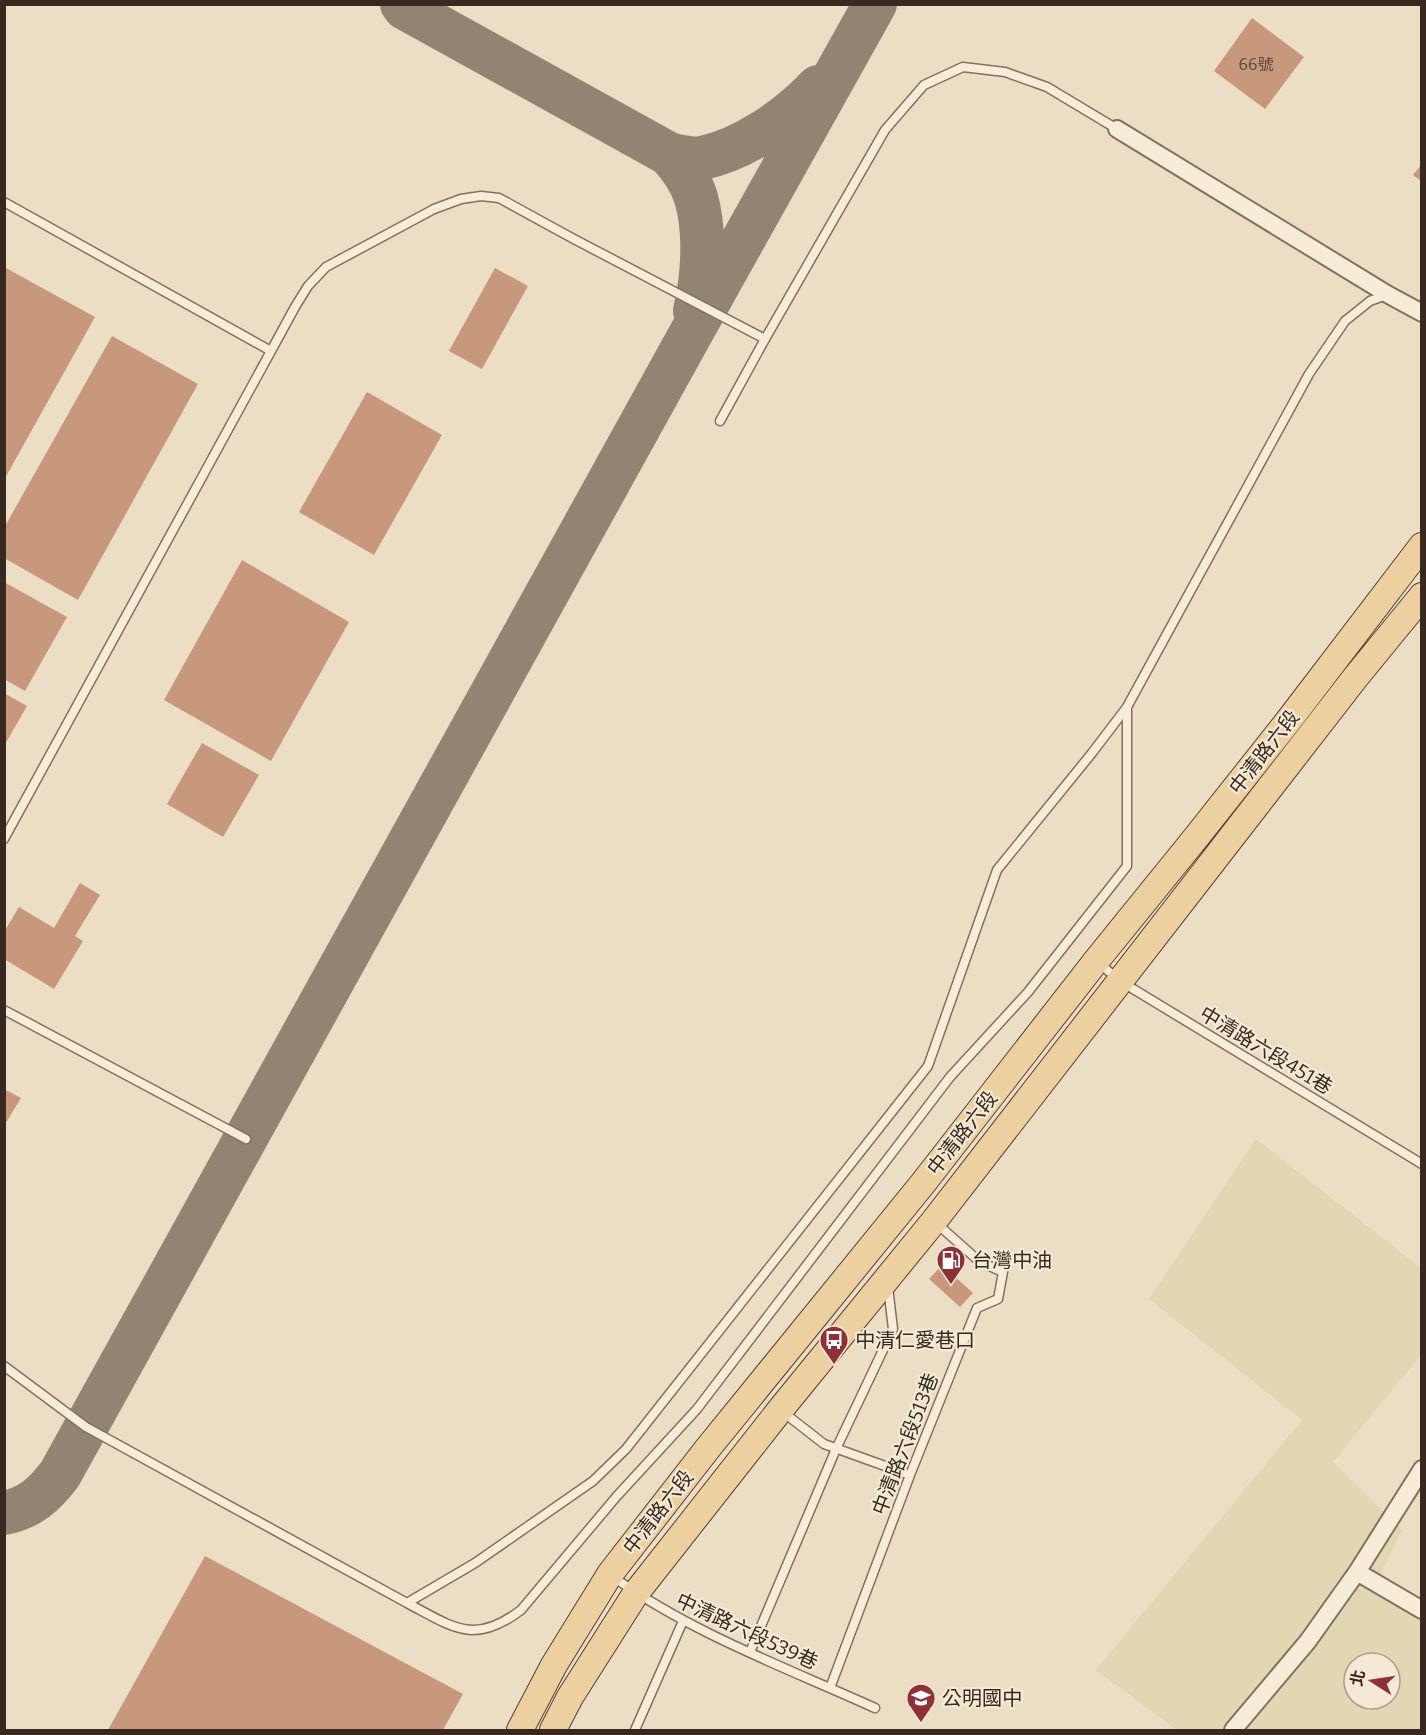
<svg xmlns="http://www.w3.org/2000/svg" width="1426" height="1735" viewBox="0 0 1426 1735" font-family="Bitter,'Noto Sans TC',serif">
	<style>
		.farmland { fill: #e1d7b3; fill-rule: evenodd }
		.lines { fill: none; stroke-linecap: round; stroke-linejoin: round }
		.taxiway { stroke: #928472; stroke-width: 44 }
		.building { fill: #c8987d }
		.service-casing { stroke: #86705c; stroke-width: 11 }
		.minor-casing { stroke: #86705c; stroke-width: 20 }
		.primary-casing { stroke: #543f30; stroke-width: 28 }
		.service { stroke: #f7ecd8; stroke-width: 8 }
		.minor { stroke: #f7ecd8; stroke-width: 16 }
		.primary { stroke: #edd09f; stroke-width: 26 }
		.labels { text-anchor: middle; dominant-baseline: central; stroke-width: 4.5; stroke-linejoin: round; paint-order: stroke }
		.number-label { font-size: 16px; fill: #5b4536 }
		.street-label { font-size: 20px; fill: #37291f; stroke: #f4e9d4 }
		.poi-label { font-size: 20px; fill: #37291f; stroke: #f4e9d4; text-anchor: start }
	</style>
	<rect width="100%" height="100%" fill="#ecdec5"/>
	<path class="farmland" d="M 1256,1139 L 1421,1268 L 1421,1355 L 1333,1462 L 1402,1530 L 1375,1586 L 1421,1617 L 1421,1730 L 1177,1730 L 1096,1670 L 1302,1420 L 1149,1299 ZM 1354,1663 L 1390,1663 L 1390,1699 L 1354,1699 Z"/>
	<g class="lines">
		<path class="taxiway" d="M 402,4 L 405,8 L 669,154 C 680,157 691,160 702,158 C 744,149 789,118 818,87
			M 669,154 C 681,167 691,181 696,198 C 706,232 703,277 695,311
			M 4,1513 C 30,1508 45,1494 60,1474 L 690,335 L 875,4"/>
	</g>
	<path class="building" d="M 1252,18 L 1304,57 L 1265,109 L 1214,71 Z
		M 1422,164 L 1422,182 L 1413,175 Z
		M 4,267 L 95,317 L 4,480 Z
		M 495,268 L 528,286 L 482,369 L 449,351 Z
		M 112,336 L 198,384 L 78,600 L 4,558 L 4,528 Z
		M 367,392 L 442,435 L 374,555 L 299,512 Z
		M 242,560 L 349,622 L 271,761 L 164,700 Z
		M 4,582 L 67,617 L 25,691 L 4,679 Z
		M 4,693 L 27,706 L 4,746 Z
		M 202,743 L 259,775 L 223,837 L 167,804 Z
		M 80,883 L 100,895 L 75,936 L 83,941 L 54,989 L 4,959 L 4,932 L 19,907 L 54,928 Z
		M 4,1089 L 21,1098 L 4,1126 Z
		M 942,1265 L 973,1293 L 960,1307 L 929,1279 Z
		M 205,1556 L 463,1694 L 443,1730 L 108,1730 Z"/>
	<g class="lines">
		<g class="service-casing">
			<path id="service" d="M 4,202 L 271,351 L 295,307 L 308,286 L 326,267 L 434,209 L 461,199 L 481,196 L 499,198 L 572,238 L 765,339
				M 720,421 L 765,339 L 885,130 L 924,85 L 963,67 L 1005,72 L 1047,87 L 1117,129
				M 4,839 L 271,351
				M 1099,963 L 1120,981 L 1422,1164
				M 4,1010 L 246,1139
				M 4,1366 L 86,1427 L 407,1603 L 475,1563 L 593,1481 L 626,1449 L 928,1066 L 997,870 L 1092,753 L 1127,707 L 1309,374 L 1345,321 L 1370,301 L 1386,295
				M 783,1412 L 824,1444 L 910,1475
				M 612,1576 C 691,1633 787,1668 875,1708
				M 407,1603 C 453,1627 474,1646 521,1610 L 617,1496 L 697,1409 L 950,1077 L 1028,992 L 1127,866 L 1127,707
				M 750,1652 L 836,1449 L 893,1329 L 888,1287
				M 830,1688 L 910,1475 L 977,1308 L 998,1299 L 1003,1272 L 980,1262 L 935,1222
				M 635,1730 L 683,1621"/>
		</g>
		<g class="minor-casing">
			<path id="minor" d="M 1117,129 L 1387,294 L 1422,313
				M 1357,1572 L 1422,1610
				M 1233,1730 L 1308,1641 L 1357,1572 L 1422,1469"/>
		</g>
		<g class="primary-casing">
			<path id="primary" d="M 520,1730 L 554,1665 L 610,1574 L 708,1448 L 924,1182 L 1096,961 L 1194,840 L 1289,720 L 1422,546
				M 553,1730 L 570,1697 L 636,1593 L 780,1410 L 934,1221 L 1355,678 L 1422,596"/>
		</g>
		<use href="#service" class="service"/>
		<use href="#minor" class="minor"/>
		<use href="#primary" class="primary"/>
	</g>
	<defs>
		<g id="fuel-pin" transform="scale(1.5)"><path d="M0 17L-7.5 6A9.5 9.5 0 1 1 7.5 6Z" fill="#922f36" stroke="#f4e9d4"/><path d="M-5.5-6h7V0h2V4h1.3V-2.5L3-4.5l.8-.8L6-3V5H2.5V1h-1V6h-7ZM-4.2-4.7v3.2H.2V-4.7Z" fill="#fff"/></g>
		<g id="bus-pin" transform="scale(1.5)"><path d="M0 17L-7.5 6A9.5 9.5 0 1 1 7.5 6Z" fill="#922f36" stroke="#f4e9d4"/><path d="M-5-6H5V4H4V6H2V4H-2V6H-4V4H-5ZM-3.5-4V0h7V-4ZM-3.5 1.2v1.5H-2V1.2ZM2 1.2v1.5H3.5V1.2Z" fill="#fff"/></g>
		<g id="school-pin" transform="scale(1.5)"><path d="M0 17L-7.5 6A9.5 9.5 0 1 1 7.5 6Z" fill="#922f36" stroke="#f4e9d4"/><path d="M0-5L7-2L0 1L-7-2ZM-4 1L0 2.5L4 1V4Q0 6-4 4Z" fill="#fff"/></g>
	</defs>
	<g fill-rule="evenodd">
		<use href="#fuel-pin" x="951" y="1260"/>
		<use href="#bus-pin" x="834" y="1340"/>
		<use href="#school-pin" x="921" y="1698"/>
	</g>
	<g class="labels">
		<g class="number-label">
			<text x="1256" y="64">66號</text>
		</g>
		<g class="street-label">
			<text transform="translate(1264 752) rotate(-52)">中清路六段</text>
			<text transform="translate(1266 1050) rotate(31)">中清路六段451巷</text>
			<text transform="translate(962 1133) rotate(-52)">中清路六段</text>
			<text transform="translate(905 1444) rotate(-69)">中清路六段513巷</text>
			<text transform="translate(658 1512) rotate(-52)">中清路六段</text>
			<text transform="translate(747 1631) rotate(25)">中清路六段539巷</text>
		</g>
		<g class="poi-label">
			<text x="972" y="1260">台灣中油</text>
			<text x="855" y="1340">中清仁愛巷口</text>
			<text x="942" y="1698">公明國中</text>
		</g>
	</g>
	<rect width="1426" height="1735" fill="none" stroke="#37291f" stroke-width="12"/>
	<g transform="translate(1372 1681) rotate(282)"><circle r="28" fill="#f4e9d4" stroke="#a89c8c" stroke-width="1.5"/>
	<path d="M0-4.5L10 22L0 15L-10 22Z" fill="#922f36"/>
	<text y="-9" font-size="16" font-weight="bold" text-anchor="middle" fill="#37291f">北</text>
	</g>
</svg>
